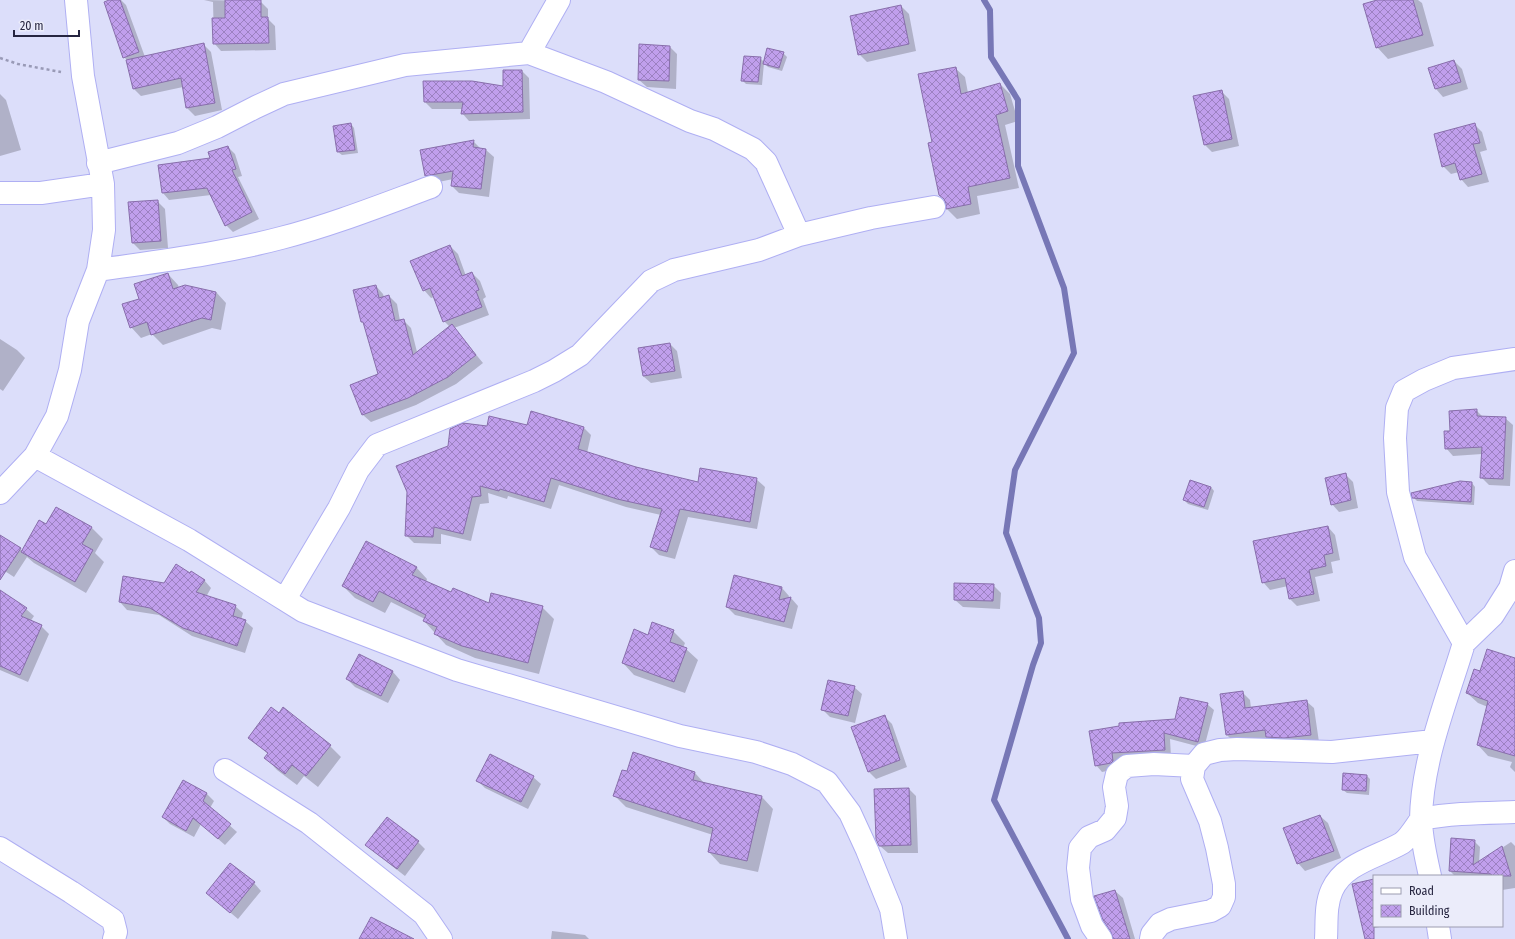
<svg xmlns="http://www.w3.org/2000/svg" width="1515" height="939" viewBox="0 0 1515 939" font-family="'Fira Sans Condensed',sans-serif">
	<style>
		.shadow { fill: #0003 }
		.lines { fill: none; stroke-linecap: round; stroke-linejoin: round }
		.stream { stroke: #7777b6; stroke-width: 6 }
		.building { fill: url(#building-cross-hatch); stroke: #886eab }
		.minor-casing { stroke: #afaff3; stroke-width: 24 }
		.path { stroke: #999ab6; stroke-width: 2.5; stroke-dasharray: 3 3; stroke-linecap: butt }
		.minor { stroke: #fff; stroke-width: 22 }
	</style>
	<defs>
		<pattern id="building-cross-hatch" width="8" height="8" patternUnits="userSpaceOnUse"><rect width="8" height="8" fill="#c09fec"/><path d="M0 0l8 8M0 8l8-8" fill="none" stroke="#9c81c1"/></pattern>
	</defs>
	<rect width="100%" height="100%" fill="#dcdefa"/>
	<path class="shadow" d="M 112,0 L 121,0 L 126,5 L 145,57 L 203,44 L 211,52 L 222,110 L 195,116 L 187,108 L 183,87 L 141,96 L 134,89 L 127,60 L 124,57 Z
		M 204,0 L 260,1 L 268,9 L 268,19 L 275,26 L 276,50 L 221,51 L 214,43 L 213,2 Z
		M 1381,0 L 1418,0 L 1422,3 L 1434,46 L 1388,59 L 1377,47 Z
		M 901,6 L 909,14 L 916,51 L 867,62 L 859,54 Z
		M 670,47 L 677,54 L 676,89 L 647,87 L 639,80 Z
		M 783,53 L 787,57 L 782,71 L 768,67 L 764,63 L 762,85 L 746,84 L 742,80 L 760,58 L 764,62 Z
		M 1454,61 L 1462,69 L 1468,89 L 1443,97 L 1436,89 L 1429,68 Z
		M 955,68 L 965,77 L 968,93 L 1000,84 L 1010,94 L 1018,121 L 1005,125 L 1019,188 L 977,196 L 980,214 L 957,219 L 947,209 L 946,201 L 939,195 L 933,143 Z
		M 522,71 L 529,78 L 530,119 L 469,121 L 462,113 L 462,109 L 432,109 L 425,102 L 504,87 Z
		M 1221,91 L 1229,99 L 1239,146 L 1212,152 L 1205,145 Z
		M 0,94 L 6,100 L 21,150 L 0,156 Z
		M 351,124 L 354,128 L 358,153 L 342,155 L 338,152 Z
		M 1475,125 L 1482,132 L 1487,150 L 1480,152 L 1489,182 L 1468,187 L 1461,179 L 1459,172 L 1451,174 L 1443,166 Z
		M 473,141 L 481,149 L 486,150 L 494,157 L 489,197 L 459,193 L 452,186 L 453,179 L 434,183 L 426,175 Z
		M 228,147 L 235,154 L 242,176 L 238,177 L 259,219 L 233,232 L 226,225 L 211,195 L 169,200 L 163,193 L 159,166 L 211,159 Z
		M 157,201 L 165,209 L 168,248 L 140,250 L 133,243 Z
		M 450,246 L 458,254 L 466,276 L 472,273 L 480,281 L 486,297 L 483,299 L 489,315 L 454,328 L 483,363 L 456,384 L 416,405 L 371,422 L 363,415 L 352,385 L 379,375 L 365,325 L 362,322 L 376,286 L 383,294 L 384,297 L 389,296 L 397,304 L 400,321 L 403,320 L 411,328 L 417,352 L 450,327 L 444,321 L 434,297 L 431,298 L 424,290 Z
		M 168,274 L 178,285 L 179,288 L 216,292 L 226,303 L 221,330 L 212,328 L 163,345 L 152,334 L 141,338 L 131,327 L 141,300 Z
		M 0,339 L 17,350 L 25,358 L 3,391 L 0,389 Z
		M 670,344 L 677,351 L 682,378 L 651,383 L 643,376 Z
		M 1476,410 L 1483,417 L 1505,418 L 1513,425 L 1510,486 L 1489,485 L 1481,477 L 1482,454 L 1453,456 L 1446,448 Z
		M 527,426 L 583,427 L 591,435 L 587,453 L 636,468 L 699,483 L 756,479 L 765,487 L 757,529 L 688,517 L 675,559 L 659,555 L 651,547 L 661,515 L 626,507 L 559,485 L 551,509 L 508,496 L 507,499 L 488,493 L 489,503 L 480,504 L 471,541 L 441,534 L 441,544 L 414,543 L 406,535 L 449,447 L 487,428 Z
		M 1345,474 L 1353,482 L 1358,508 L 1339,512 L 1332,504 Z
		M 1472,483 L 1475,487 L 1474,505 L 1417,501 L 1413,497 Z
		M 1211,487 L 1214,491 L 1208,510 L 1188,504 L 1184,500 Z
		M 47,525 L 92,528 L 103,539 L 95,553 L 104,562 L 86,593 L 34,563 L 27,557 L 14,577 L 0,568 L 0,542 L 20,549 L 23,551 Z
		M 1328,527 L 1335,535 L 1340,560 L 1331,562 L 1333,573 L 1315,577 L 1320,601 L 1297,606 L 1290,599 L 1288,586 L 1270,590 L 1263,582 Z
		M 416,567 L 427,579 L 426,582 L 452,594 L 489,604 L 542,607 L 554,619 L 539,674 L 475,658 L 446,645 L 424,621 L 425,619 L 391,602 L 385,613 L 355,598 L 343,586 Z
		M 190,574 L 204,580 L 211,588 L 206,597 L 235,606 L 243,613 L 241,620 L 245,621 L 253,628 L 245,653 L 192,636 L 159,615 L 127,610 L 120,602 Z
		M 993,585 L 1001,593 L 1000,609 L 963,607 L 955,600 Z
		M 782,588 L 789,596 L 788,599 L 791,598 L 798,606 L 792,629 L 735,615 L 727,607 Z
		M 0,591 L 26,609 L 34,616 L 30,622 L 41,626 L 49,634 L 28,682 L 0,670 Z
		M 673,631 L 685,643 L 683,648 L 686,649 L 698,660 L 685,693 L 634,675 L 623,663 L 648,636 Z
		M 1515,659 L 1515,772 L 1510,767 L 1512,762 L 1488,756 L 1478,745 L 1488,707 L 1478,703 L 1467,693 L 1480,672 Z
		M 393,672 L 400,680 L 388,703 L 355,687 L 347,679 Z
		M 854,687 L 862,694 L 855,723 L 830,717 L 822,709 Z
		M 1242,692 L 1250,700 L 1251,708 L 1306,701 L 1314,708 L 1319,742 L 1274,745 L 1268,738 L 1234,742 L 1227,735 Z
		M 1207,704 L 1214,710 L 1204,748 L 1170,739 L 1171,757 L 1102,772 L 1096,765 L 1120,727 L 1176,720 Z
		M 279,714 L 330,746 L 341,757 L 318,787 L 304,776 L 297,785 L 277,770 L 266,758 L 269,755 L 249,737 Z
		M 884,716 L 892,724 L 907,767 L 876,779 L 868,771 Z
		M 628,773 L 695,773 L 705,784 L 762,797 L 773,809 L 758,872 L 720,864 L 709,852 L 713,835 L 626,807 L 615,796 Z
		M 1367,776 L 1370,779 L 1369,795 L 1347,793 L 1343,790 Z
		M 533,777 L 541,784 L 528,809 L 485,788 L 478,781 Z
		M 183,781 L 207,794 L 214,801 L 210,808 L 237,832 L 225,845 L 201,824 L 194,837 L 170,824 L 163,817 Z
		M 909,789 L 916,796 L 918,853 L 888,853 L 880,846 Z
		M 1320,816 L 1328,823 L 1341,858 L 1305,871 L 1298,863 Z
		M 1474,841 L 1480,847 L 1479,863 L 1511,842 L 1515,846 L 1515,888 L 1502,890 L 1502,876 L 1455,876 L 1450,871 Z
		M 418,842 L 425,849 L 405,876 L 374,852 L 366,845 Z
		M 1374,880 L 1374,926 L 1385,926 L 1369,929 Z
		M 254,883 L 261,891 L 238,919 L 207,893 Z
		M 1115,891 L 1123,898 L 1135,939 L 1118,939 Z
		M 552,931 L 585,935 L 589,939 L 551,939 Z"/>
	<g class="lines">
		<path class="stream" d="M 984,0 L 990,10 L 991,57 L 1018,100 L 1018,166 L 1064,288 L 1074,353 L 1015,470 L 1006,533 L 1039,618 L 1041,643 L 1033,665 L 994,800 L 1068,939"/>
	</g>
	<path class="building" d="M 109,0 L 120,0 L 139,52 L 123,58 L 104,2 Z
		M 225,0 L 261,0 L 261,17 L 268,17 L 269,43 L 213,44 L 212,18 L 225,18 Z
		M 1377,0 L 1413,0 L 1423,35 L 1376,48 L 1363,4 Z
		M 901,5 L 909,44 L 858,55 L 850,16 Z
		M 204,43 L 215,103 L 186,108 L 181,78 L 133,89 L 126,60 Z
		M 639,44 L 670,46 L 669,81 L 638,80 Z
		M 767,48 L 784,52 L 779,68 L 763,64 Z
		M 744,56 L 761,57 L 758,82 L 741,81 Z
		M 1454,60 L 1461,82 L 1435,89 L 1428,68 Z
		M 956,67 L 961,94 L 1000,83 L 1008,111 L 996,115 L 1010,178 L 968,187 L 971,204 L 946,209 L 946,204 L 944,199 L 939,195 L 928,143 L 932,142 L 918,74 Z
		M 503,70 L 522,70 L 523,112 L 461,114 L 463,102 L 424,102 L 423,81 L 472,81 L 503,86 Z
		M 1222,90 L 1232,139 L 1204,145 L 1193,96 Z
		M 351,123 L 355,150 L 337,152 L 333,126 Z
		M 1475,123 L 1480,143 L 1473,144 L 1482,174 L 1460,180 L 1455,163 L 1442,167 L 1434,134 Z
		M 474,140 L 473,147 L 486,149 L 481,189 L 451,186 L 453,171 L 425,176 L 420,150 Z
		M 228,146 L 236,169 L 232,170 L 252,212 L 225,226 L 207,188 L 162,193 L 158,165 L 210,158 L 208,152 Z
		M 158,200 L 161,241 L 132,243 L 128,202 Z
		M 450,245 L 462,276 L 472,272 L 479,290 L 476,291 L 482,307 L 443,322 L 430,288 L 423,291 L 410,261 Z
		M 168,273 L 173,289 L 185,285 L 216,292 L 211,320 L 202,318 L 151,335 L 147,322 L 130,328 L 122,304 L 139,299 L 134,284 Z
		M 376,285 L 379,298 L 389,295 L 395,321 L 404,319 L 413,355 L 452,324 L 476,355 L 448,377 L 408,398 L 362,415 L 350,385 L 378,374 L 363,322 L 361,322 L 353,290 Z
		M 670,343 L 675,371 L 643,376 L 638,348 Z
		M 1477,409 L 1477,416 L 1506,417 L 1503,479 L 1480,478 L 1482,447 L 1445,449 L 1444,431 L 1450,431 L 1449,411 Z
		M 531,411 L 584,427 L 578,449 L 636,467 L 698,482 L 700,468 L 757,478 L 750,522 L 680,509 L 667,552 L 650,547 L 662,509 L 617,499 L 551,478 L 544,502 L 500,489 L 499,491 L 480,486 L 481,496 L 472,497 L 463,534 L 434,527 L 433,537 L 405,536 L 407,492 L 396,466 L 448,446 L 450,429 L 463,423 L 487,426 L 489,416 L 527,425 Z
		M 1346,473 L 1351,500 L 1331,505 L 1325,478 Z
		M 1190,480 L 1211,487 L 1204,507 L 1183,500 Z
		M 1460,481 L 1472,482 L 1471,502 L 1412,498 L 1411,493 Z
		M 56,507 L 92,527 L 82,544 L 93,550 L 75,582 L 21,552 L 39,520 L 46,524 Z
		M 1328,526 L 1333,553 L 1324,555 L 1326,566 L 1309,570 L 1314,594 L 1289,599 L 1285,578 L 1262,583 L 1253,541 Z
		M 0,535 L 21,548 L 0,580 Z
		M 366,541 L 417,567 L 412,575 L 451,592 L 453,588 L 489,603 L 491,593 L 543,606 L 528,663 L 462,646 L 434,634 L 437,627 L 423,621 L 426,615 L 379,591 L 373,602 L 342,586 Z
		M 176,564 L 190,573 L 191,571 L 205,580 L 196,592 L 236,605 L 233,616 L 246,620 L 237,646 L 183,628 L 150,608 L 119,602 L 123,576 L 164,583 Z
		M 734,575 L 782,587 L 779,600 L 791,597 L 784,622 L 726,607 Z
		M 954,583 L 994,584 L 993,601 L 954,600 Z
		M 0,590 L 27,608 L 21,616 L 42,625 L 20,675 L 0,666 Z
		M 652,622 L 674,630 L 670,642 L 687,648 L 674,682 L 622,663 L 634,629 L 648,635 Z
		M 1487,649 L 1515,658 L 1515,756 L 1477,745 L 1488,701 L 1466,693 L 1474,669 L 1480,671 Z
		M 359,654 L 393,671 L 381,696 L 346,679 Z
		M 828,680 L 855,686 L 848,716 L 821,710 Z
		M 1243,691 L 1245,708 L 1307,700 L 1311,735 L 1284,738 L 1266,737 L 1265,730 L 1226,735 L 1220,694 Z
		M 1180,697 L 1208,703 L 1198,742 L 1164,733 L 1165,750 L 1112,753 L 1113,761 L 1111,763 L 1095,766 L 1089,731 L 1119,726 L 1119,723 L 1175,719 Z
		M 271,707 L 279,713 L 283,707 L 331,745 L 306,776 L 292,765 L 285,774 L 264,758 L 268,753 L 248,738 Z
		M 885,715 L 900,760 L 868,772 L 851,727 Z
		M 633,752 L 695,772 L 693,780 L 762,796 L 747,861 L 708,852 L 713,828 L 613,796 L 622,770 L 627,771 Z
		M 490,754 L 534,776 L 521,802 L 476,781 Z
		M 1343,773 L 1367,775 L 1366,791 L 1342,790 Z
		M 183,780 L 207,793 L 203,801 L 231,824 L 218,839 L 193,818 L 186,831 L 162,817 Z
		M 909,788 L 911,845 L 879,846 L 876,839 L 874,789 Z
		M 1320,815 L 1334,851 L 1297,864 L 1283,828 Z
		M 387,817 L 419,841 L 397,869 L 365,845 Z
		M 1451,838 L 1475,840 L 1473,865 L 1502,846 L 1511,876 L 1492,876 L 1491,874 L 1449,871 Z
		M 230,863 L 255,882 L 230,913 L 206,893 Z
		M 1374,879 L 1374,939 L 1365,939 L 1352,884 Z
		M 1115,890 L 1130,939 L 1113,939 L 1111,932 L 1103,920 L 1094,896 Z
		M 371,917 L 414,939 L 359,939 Z"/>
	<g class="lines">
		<g class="minor-casing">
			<path id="minor" d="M 529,53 L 559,0
				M 98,163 L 178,143 L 217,127 L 256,107 L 284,94 L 405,65 L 529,53 L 606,82 L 690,121 L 714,129 L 753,149 L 766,162 L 799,235
				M 0,193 L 41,193 L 103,184
				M 98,270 C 160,261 221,254 281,238 C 332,225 382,205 431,187
				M 35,456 L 189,540 L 303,611 L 457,670 L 680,736 L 756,752 L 792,764 L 827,782 L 850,813 L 867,850 L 891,909 L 896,939
				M 0,493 L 35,456 L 57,416 L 70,370 L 78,321 L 98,270 L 104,230 L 103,184 L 83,76 L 76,0
				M 285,599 L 339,508 L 358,470 L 377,445 L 534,381 L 554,371 L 580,355 L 651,281 L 674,270 L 759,250 L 799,235 L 871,218 L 934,207
				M 1464,643 L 1493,615 L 1510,588 L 1515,571
				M 225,770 L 309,823 L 424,914 L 441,939
				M 0,848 L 71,892 L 113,920 L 116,932 L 114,939
				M 1430,876 C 1426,857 1421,838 1421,819 C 1422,759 1447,700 1464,643 L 1415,557 L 1398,492 L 1395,438 L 1397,408 L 1404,391 L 1424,380 L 1453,368 L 1515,359
				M 1438,926 L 1440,939
				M 1101,939 L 1092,926 L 1082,899 L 1078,868 L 1080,848 L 1089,837 L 1105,830 L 1115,818 L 1117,806 L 1114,787 L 1117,774 L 1127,766 L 1154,764 L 1194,766
				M 1151,939 L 1152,934 L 1160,924 L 1171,919 L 1211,911 L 1220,906 L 1224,897 L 1224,884 L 1217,848 L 1210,821 L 1192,779 L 1194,766 L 1204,754 L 1220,750 L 1237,749 L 1332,752 L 1433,741
				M 1326,939 C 1327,923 1325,905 1332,890 C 1344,863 1378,857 1402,843 C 1409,838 1416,826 1421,819 C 1452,813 1484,813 1515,812"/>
		</g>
		<path class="path" d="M 0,58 L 18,64 L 61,72"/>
		<use href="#minor" class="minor"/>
	</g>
	<rect x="1373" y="875" width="130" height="52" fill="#ebecfa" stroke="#9c9cb0"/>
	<rect x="1381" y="888" width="20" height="6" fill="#ffffff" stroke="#9c9cb0"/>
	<text x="1409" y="895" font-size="12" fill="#262540">Road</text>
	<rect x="1381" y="905" width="20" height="12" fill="url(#building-cross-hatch)" stroke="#9c9cb0"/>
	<text x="1409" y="915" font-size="12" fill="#262540">Building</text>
	<path d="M14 30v6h65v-6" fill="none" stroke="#262540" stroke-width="2"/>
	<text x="20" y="30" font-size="12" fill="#262540" stroke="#ebecfa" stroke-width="3" paint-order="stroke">20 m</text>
</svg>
